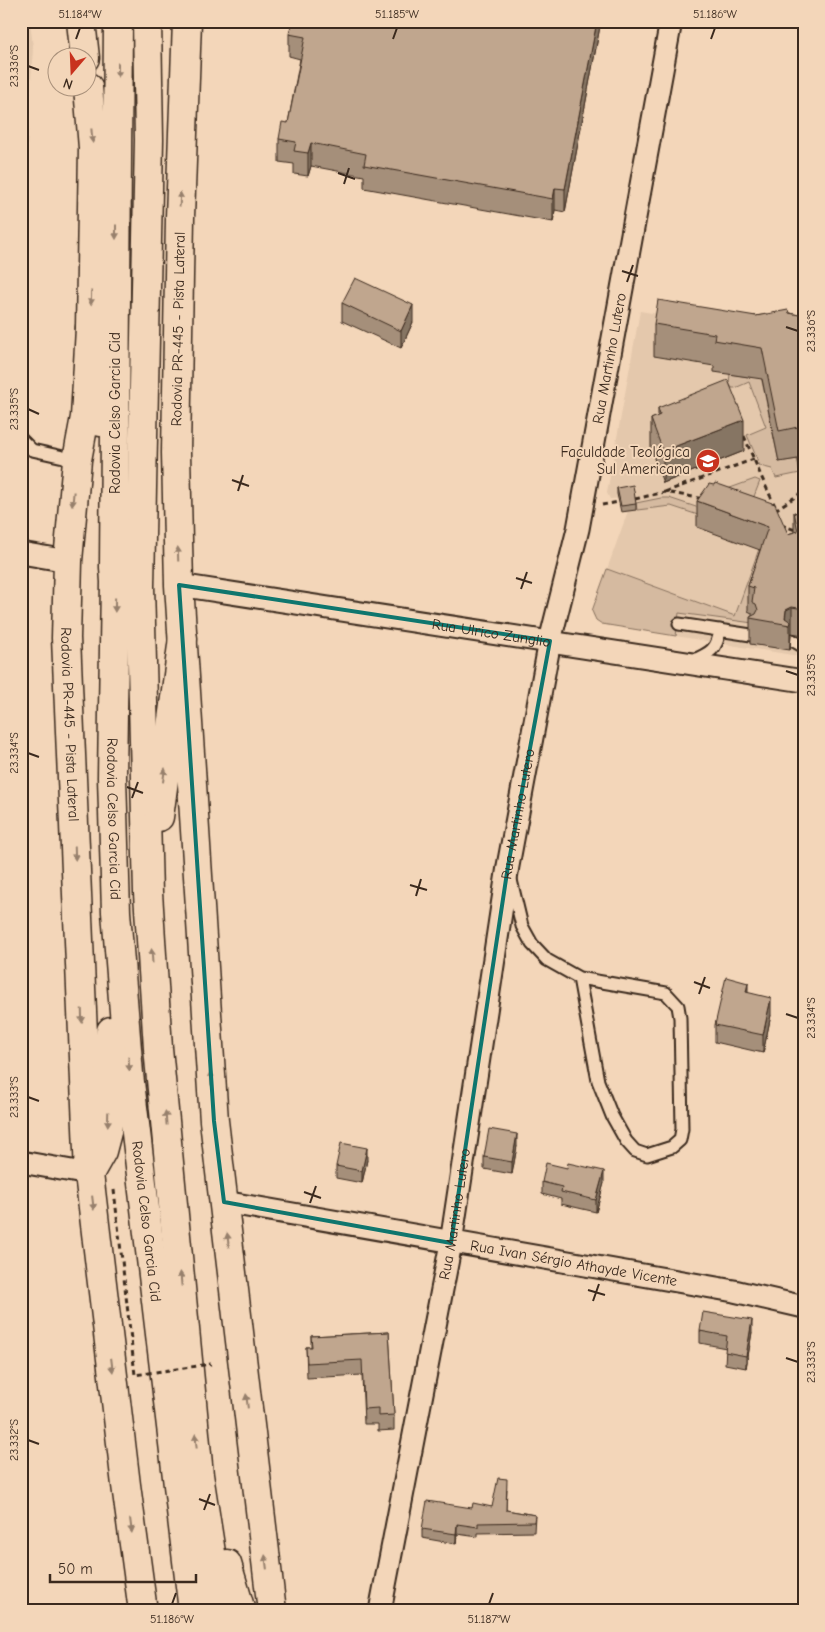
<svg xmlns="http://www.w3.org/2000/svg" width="825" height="1632" viewBox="0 0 825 1632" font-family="'Comic Neue',sans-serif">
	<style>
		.built { fill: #e4c8ac }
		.green { fill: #d5baa0; stroke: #88725f }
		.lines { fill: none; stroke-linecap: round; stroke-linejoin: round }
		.lane-casing { stroke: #3b2a1e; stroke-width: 15 }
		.street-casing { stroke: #3b2a1e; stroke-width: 25 }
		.secondary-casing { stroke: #3b2a1e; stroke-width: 31 }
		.highway-casing { stroke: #3b2a1e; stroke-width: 31 }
		.path { stroke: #3b2a1e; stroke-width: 3; stroke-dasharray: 5 4; stroke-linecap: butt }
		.lane { stroke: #f3d6b9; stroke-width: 11 }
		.street { stroke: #f3d6b9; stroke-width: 21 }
		.secondary { stroke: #f3d6b9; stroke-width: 28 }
		.highway { stroke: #f3d6b9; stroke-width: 28 }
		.path-bridge { stroke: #3b2a1e; stroke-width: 3; stroke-dasharray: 5 4; stroke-linecap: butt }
		.wall { fill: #a58f7a; stroke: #3b2a1e }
		.shaded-wall { fill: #867463; stroke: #3b2a1e }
		.building { fill: #c0a68e; stroke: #3b2a1e }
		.oneway { fill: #97806c }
		.marked { fill: none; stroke: #0f766e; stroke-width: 4; stroke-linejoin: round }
		.ticks { fill: none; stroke: #3b2a1e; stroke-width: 2 }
		.labels { text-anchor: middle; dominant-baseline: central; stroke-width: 4; stroke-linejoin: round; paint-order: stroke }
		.street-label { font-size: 15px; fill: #3b2a1e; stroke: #f3d6b9 }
		.poi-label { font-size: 15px; fill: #3b2a1e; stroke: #f3d6b9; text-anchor: end }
		.neatline { fill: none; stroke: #3b2a1e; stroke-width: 2 }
		.ticks-label { font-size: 12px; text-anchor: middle; fill: #3b2a1e }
	</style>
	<rect width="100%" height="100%" fill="#f3d6b9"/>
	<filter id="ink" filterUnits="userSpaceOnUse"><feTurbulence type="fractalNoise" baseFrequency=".02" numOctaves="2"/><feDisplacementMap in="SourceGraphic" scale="10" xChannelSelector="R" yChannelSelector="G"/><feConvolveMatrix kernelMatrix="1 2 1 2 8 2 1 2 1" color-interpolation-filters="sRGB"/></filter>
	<g filter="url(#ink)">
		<path class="built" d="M 21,21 L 30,21 L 33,47 L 26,166 L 21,179 Z
			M 640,311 L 804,338 L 804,657 L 609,625 L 602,624 L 593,616 L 592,611 L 628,511 L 626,498 L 610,499 L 607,493 Z"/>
		<path class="green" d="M 757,357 L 779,462 L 797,459 L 800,473 L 776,478 L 772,469 L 760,466 L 747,435 L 766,427 L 749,382 L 735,388 L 732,388 L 729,383 L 730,374 L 749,377 Z
			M 755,479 L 760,481 L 751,504 L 719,492 Z
			M 661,498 L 669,498 L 708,511 L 701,516 L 671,506 L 637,510 L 636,503 Z
			M 759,549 L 787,559 L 767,618 L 753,623 L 679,613 L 676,636 L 602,624 L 596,620 L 592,611 L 607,569 L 735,616 Z"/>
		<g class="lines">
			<g class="lane-casing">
				<path id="lane" d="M 21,439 L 32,450 L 77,460
					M 679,624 L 751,635
					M 792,640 L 804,647
					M 692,661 C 710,653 717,650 720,630
					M 511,880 L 522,926 L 532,944 L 547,960 L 579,978 L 666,993 L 678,1006 L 680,1018 L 682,1129 L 680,1140 L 672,1147 L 647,1155 L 635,1151 L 626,1141 L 612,1116 L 598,1081 L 579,978"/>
			</g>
			<g class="street-casing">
				<g id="street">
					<path d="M 21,553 L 68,561"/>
					<path id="s1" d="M 179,585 L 804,681"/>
					<path d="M 21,1162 L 89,1174"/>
					<path id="s2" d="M 224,1202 L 734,1291 L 804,1307"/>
					<path id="s3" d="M 380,1611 L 451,1243 L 508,866 L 550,641 L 578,529 L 671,21"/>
				</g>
			</g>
			<g class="secondary-casing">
				<g id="secondary">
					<path d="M 81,21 L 85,58"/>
					<path d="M 187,21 L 180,217 L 176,453 L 179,585 L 214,1121 L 272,1611"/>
					<path id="s4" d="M 88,87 L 93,148 L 90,328 L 85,417 L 77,460 L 68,561 L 66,638 L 89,1174 L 126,1485 L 143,1611"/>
				</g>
			</g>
			<g class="highway-casing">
				<g id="highway">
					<path id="s5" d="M 118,21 L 114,567 L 115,582 L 112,777 L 116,912 L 129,1074 L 193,1611"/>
					<path d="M 147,21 L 149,140 L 140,586 L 148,893 L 158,1048 L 199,1475 L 220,1611"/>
					<path d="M 90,328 L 100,422"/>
					<path d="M 159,817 L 183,638"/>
					<path d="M 89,1174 L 102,1151 L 107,1132 L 111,1031"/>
					<path d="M 227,1564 L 241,1611"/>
				</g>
			</g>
			<path class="path" d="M 744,436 L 761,476 L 775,506
				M 665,492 L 754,459
				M 635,499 L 665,492 L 704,499
				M 602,505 L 619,502
				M 775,510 L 804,491
				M 781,525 L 804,533"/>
			<use href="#lane" class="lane"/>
			<use href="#street" class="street"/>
			<use href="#secondary" class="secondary"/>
			<use href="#highway" class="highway"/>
			<path class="path-bridge" d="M 114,1190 L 135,1375 L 211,1364"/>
		</g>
		<path class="wall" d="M 601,21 L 565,212 L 555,210 L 553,222 L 364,188 L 364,176 L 311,166 L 308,176 L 294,174 L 294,164 L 279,162 L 279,139 L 288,123 L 300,59 L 289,56 L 289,34 Z
			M 342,303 L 413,322 L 401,348 L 342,321 Z
			M 789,313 L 804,316 L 804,477 L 800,475 L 798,459 L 779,462 L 762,379 L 714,372 L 714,366 L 654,356 L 654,324 Z
			M 658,408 L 744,451 L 663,483 L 651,450 L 651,419 L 658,416 Z
			M 617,488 L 636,504 L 636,510 L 621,512 L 617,494 Z
			M 697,501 L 788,534 L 794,532 L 794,512 L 804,516 L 804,635 L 791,633 L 790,650 L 750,644 L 750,618 L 752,616 L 752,613 L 748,611 L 748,586 L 760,550 L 697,527 Z
			M 748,993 L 771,1015 L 763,1053 L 715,1042 L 715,1025 Z
			M 517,1146 L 512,1174 L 484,1169 L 484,1157 Z
			M 367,1160 L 362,1183 L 336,1178 L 336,1166 Z
			M 542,1182 L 604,1183 L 596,1212 L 561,1204 L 561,1199 L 542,1194 Z
			M 700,1331 L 752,1332 L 746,1368 L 725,1364 L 726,1348 L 700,1343 Z
			M 389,1332 L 394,1415 L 394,1430 L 378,1431 L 378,1424 L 364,1424 L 362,1375 L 307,1378 L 306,1347 L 311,1347 L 311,1336 Z
			M 507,1489 L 506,1510 L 535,1515 L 534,1532 L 478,1533 L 478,1537 L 457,1534 L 456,1544 L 422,1538 L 422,1529 L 472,1508 L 492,1507 Z"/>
		<path class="shaded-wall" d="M 597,21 L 601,21 L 565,212 L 565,189 Z
			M 311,143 L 311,166 L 308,176 L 308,153 Z
			M 555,188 L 555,210 L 553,222 L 553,199 Z
			M 413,305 L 413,322 L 401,348 L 401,331 Z
			M 744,420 L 744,451 L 663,483 L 663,451 Z
			M 792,607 L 792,633 L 791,633 L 790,650 L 790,625 L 785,624 L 786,610 Z
			M 748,983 L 748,1000 L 746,992 Z
			M 771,998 L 771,1015 L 763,1053 L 763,1035 Z
			M 517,1134 L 517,1146 L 512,1174 L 512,1162 Z
			M 367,1148 L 367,1160 L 362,1183 L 362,1171 Z
			M 604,1171 L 604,1183 L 596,1212 L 596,1200 Z
			M 752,1320 L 752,1332 L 746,1368 L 746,1356 Z
			M 457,1524 L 457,1534 L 456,1544 L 456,1534 Z"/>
		<path class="building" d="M 292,21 L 597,21 L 565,189 L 555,188 L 553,199 L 364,165 L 366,154 L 311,143 L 308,153 L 294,151 L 296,142 L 279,139 L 282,122 L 288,123 L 305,37 L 289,34 Z
			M 355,278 L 413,305 L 401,331 L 342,303 Z
			M 658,300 L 756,316 L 788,310 L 789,313 L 804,316 L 804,445 L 800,444 L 798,427 L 779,431 L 762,348 L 714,340 L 715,334 L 654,324 Z
			M 728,380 L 744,420 L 663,451 L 651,419 L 660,415 L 658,408 Z
			M 715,483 L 775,504 L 788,534 L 798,531 L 794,512 L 804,516 L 804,609 L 792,607 L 786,610 L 785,618 L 791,622 L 790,625 L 750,618 L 750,617 L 756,614 L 758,610 L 756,604 L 752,602 L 754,588 L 748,586 L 768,527 L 697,501 L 709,484 L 714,485 Z
			M 633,485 L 636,504 L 621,506 L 617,488 Z
			M 726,977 L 748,983 L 746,992 L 771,998 L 763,1035 L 715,1025 Z
			M 489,1129 L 517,1134 L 512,1162 L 484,1157 Z
			M 341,1143 L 367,1148 L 362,1171 L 336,1166 Z
			M 546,1163 L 567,1168 L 568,1163 L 604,1171 L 596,1200 L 561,1192 L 562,1187 L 542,1182 Z
			M 703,1312 L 752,1320 L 746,1356 L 725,1352 L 727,1336 L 700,1331 Z
			M 389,1332 L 394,1415 L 378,1416 L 378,1408 L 364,1409 L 362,1360 L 307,1363 L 306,1347 L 312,1347 L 311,1336 Z
			M 498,1478 L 507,1479 L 506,1510 L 535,1515 L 534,1522 L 478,1523 L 478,1527 L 457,1524 L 456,1534 L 422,1529 L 427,1501 L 472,1508 L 473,1503 L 492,1507 Z"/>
		<defs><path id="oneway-solid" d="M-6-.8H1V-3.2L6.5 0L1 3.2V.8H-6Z" transform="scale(1.25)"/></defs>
		<g class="oneway">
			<use href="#oneway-solid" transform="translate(118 70) rotate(90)"/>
			<use href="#oneway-solid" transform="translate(92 136) rotate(85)"/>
			<use href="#oneway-solid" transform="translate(180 199) rotate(-88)"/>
			<use href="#oneway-solid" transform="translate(116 232) rotate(90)"/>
			<use href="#oneway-solid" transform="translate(91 298) rotate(91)"/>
			<use href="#oneway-solid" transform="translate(73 499) rotate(95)"/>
			<use href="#oneway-solid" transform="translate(178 554) rotate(-92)"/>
			<use href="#oneway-solid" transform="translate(115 605) rotate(91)"/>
			<use href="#oneway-solid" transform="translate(164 775) rotate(-82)"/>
			<use href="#oneway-solid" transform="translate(75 853) rotate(88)"/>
			<use href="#oneway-solid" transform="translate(152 956) rotate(-94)"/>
			<use href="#oneway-solid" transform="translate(82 1016) rotate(88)"/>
			<use href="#oneway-solid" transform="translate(129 1064) rotate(85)"/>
			<use href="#oneway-solid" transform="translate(211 1078) rotate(-94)"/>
			<use href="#oneway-solid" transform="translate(166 1118) rotate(-95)"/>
			<use href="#oneway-solid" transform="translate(108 1119) rotate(92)"/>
			<use href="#oneway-solid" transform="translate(93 1203) rotate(83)"/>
			<use href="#oneway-solid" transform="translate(228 1240) rotate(-97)"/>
			<use href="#oneway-solid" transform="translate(181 1279) rotate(-95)"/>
			<use href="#oneway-solid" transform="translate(112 1365) rotate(83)"/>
			<use href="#oneway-solid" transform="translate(247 1401) rotate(-97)"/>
			<use href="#oneway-solid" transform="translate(196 1441) rotate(-95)"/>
			<use href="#oneway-solid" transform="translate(131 1526) rotate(83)"/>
			<use href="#oneway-solid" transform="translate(266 1562) rotate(-97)"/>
		</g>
	</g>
	<path class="marked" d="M 179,585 L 550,641 L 508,866 L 451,1243 L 224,1202 L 214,1121 Z"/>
	<path class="ticks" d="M 76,39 L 80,28M 393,39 L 397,28M 711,39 L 715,28M 28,66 L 39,70M 338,173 L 355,179M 344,184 L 349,168M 622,271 L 638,276M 627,282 L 633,265M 786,327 L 798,331M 28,409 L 39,414M 232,480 L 249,486M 238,491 L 243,475M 516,578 L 532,583M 521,589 L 527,572M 786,671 L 798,675M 28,753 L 39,757M 127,787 L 143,793M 132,798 L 138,782M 410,885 L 427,890M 416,896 L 421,879M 694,982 L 710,988M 699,994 L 705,977M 786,1014 L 798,1018M 28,1097 L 39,1101M 304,1192 L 321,1198M 310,1203 L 316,1186M 588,1290 L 605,1295M 593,1301 L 599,1284M 786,1358 L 798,1362M 28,1440 L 39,1444M 199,1499 L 215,1505M 204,1510 L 210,1494M 172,1604 L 176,1593M 489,1604 L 493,1593"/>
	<defs>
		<g id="university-disc" transform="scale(1.25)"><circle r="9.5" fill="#c8321e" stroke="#f3d6b9"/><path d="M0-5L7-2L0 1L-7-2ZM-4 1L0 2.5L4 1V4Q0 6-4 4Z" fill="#fff"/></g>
	</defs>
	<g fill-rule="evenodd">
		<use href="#university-disc" x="708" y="461"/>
	</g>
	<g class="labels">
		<g class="street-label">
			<text transform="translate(178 329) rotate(-89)">Rodovia PR-445 - Pista Lateral</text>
			<text stroke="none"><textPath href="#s3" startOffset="1274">Rua Martinho Lutero</textPath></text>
			<text transform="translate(115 413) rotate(-90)">Rodovia Celso Garcia Cid</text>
			<text stroke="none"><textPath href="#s1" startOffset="316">Rua Ulrico Zunglio</textPath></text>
			<text stroke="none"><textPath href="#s4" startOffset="639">Rodovia PR-445 - Pista Lateral</textPath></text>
			<text stroke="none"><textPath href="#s3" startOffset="809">Rua Martinho Lutero</textPath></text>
			<text stroke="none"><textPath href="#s5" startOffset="798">Rodovia Celso Garcia Cid</textPath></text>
			<text stroke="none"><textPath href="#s3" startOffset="404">Rua Martinho Lutero</textPath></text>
			<text stroke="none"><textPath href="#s5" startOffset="1202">Rodovia Celso Garcia Cid</textPath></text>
			<text stroke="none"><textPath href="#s2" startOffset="355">Rua Ivan Sérgio Athayde Vicente</textPath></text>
		</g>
		<g class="poi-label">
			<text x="690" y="452">Faculdade Teológica<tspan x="690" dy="17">Sul Americana</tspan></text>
		</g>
	</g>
	<rect width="825" height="1632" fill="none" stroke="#f3d6b9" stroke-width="55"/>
	<g transform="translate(72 72) rotate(199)"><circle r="24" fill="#f3d6b9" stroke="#a9917b"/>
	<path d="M0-4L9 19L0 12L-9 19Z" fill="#c8321e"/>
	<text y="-8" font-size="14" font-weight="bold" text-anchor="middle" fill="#3b2a1e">N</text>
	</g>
	<path d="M50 1574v8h146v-8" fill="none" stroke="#3b2a1e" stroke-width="2.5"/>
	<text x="58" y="1574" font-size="15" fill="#3b2a1e" stroke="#f3d6b9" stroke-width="4" paint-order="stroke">50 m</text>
	<rect x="28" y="28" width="770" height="1576" class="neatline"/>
	<g class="ticks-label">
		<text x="80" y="18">51.184°W</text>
		<text x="397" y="18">51.185°W</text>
		<text x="715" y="18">51.186°W</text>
		<text transform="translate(14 66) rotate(-90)" y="4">23.336°S</text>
		<text transform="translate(811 331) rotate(-90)" y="4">23.336°S</text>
		<text transform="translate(14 409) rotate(-90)" y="4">23.335°S</text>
		<text transform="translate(811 675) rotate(-90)" y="4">23.335°S</text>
		<text transform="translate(14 753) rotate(-90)" y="4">23.334°S</text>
		<text transform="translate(811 1018) rotate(-90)" y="4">23.334°S</text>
		<text transform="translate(14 1097) rotate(-90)" y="4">23.333°S</text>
		<text transform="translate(811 1362) rotate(-90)" y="4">23.333°S</text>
		<text transform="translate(14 1440) rotate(-90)" y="4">23.332°S</text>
		<text x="172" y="1623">51.186°W</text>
		<text x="489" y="1623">51.187°W</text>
	</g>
</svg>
